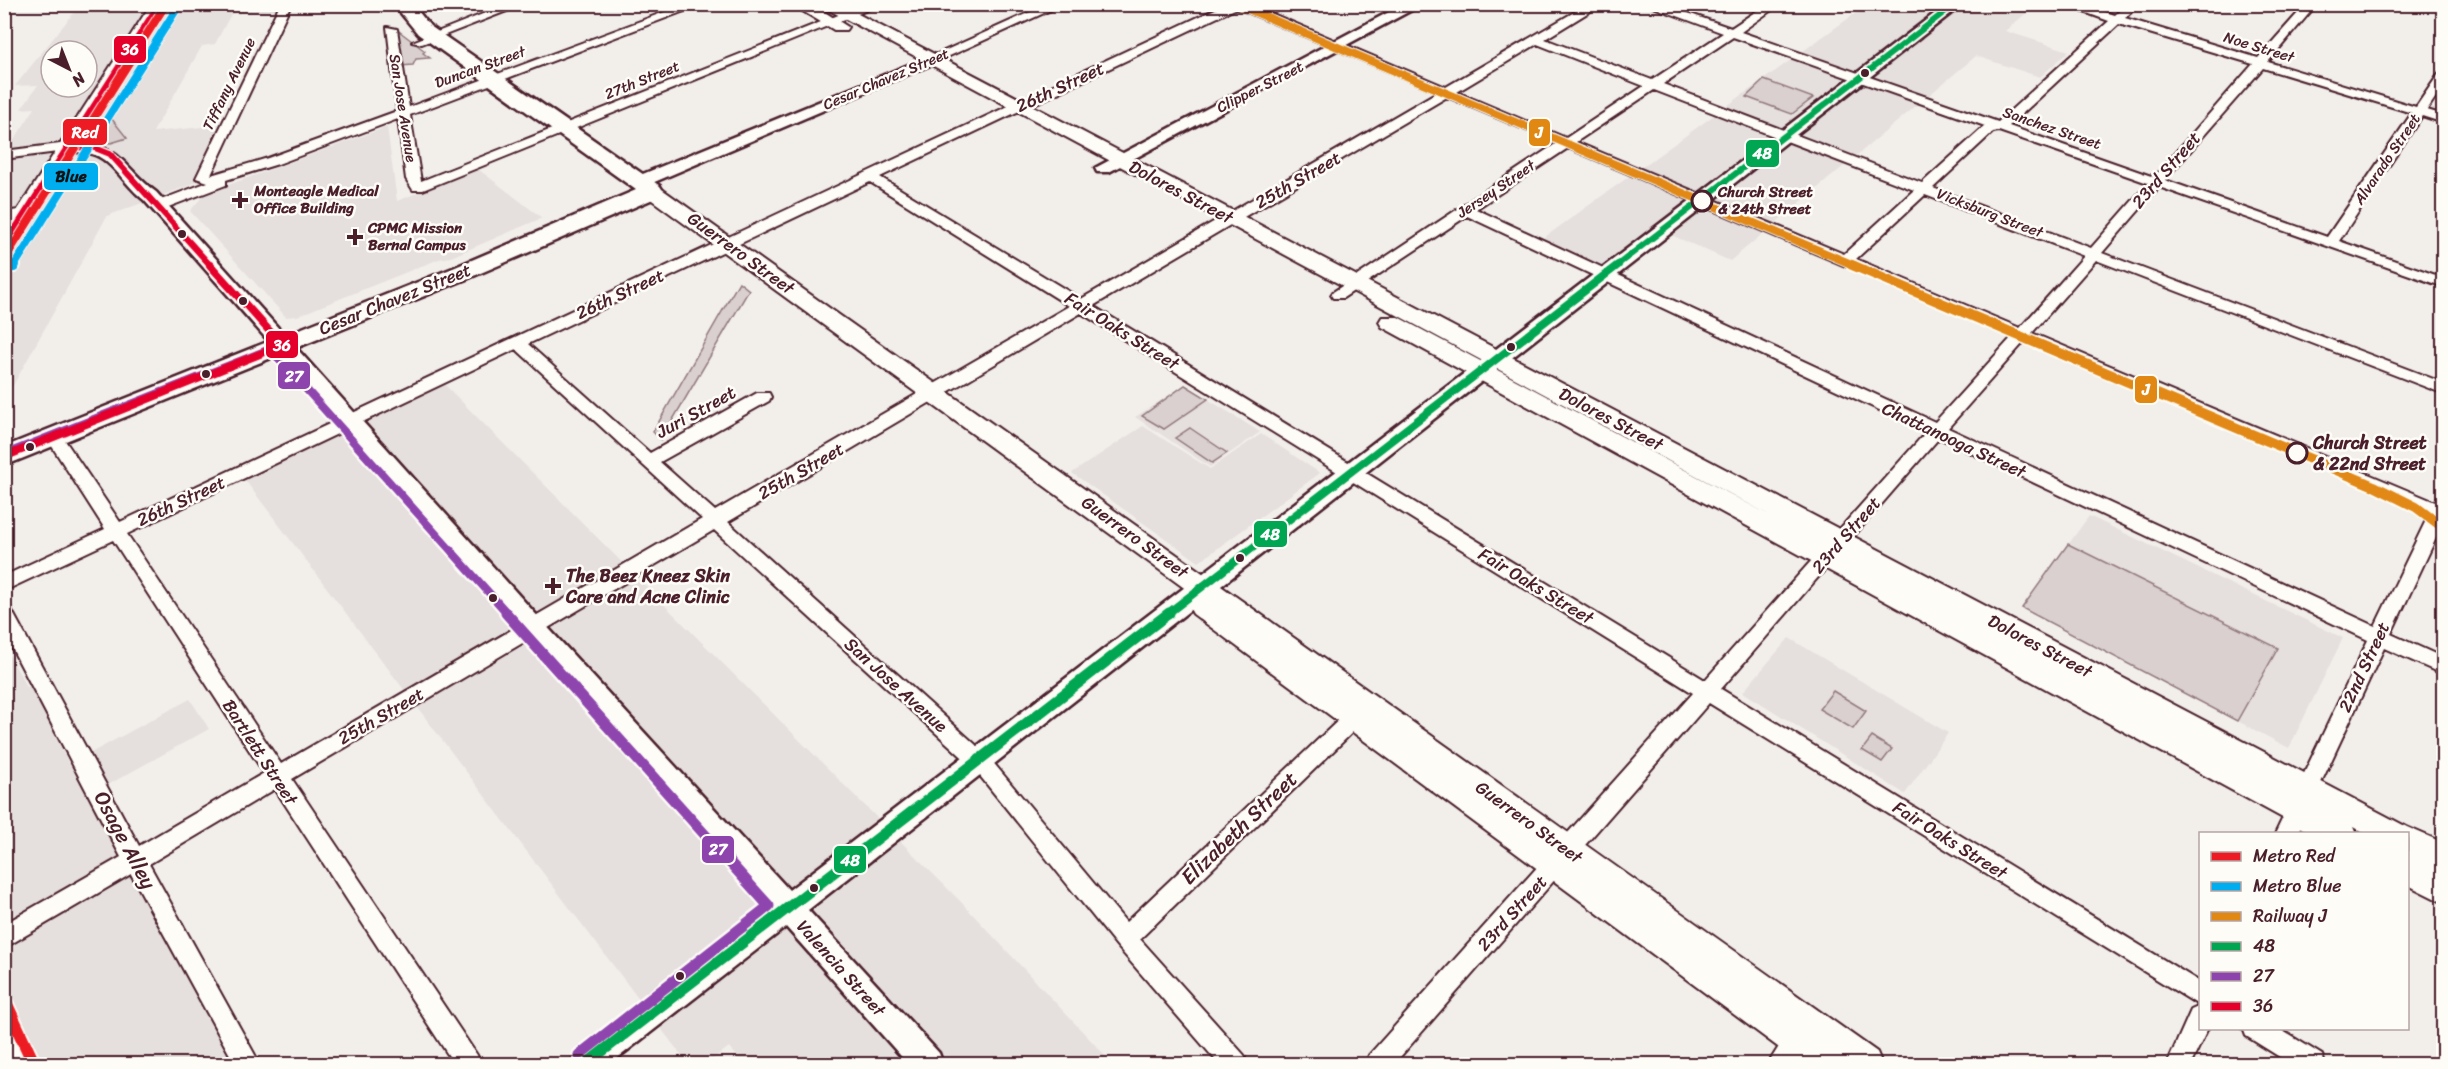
<svg xmlns="http://www.w3.org/2000/svg" width="2448" height="1069" viewBox="0 0 2448 1069" font-family="Sriracha,sans-serif">
	<style>
		.built { fill: #e5dfdd; fill-rule: evenodd }
		.green { fill: #d9d0cf; stroke: #92787d; stroke-width: 1.5 }
		.lines { fill: none; stroke-linecap: round; stroke-linejoin: round }
		.minor-casing { stroke: #4a1f2b; stroke-width: 4 }
		.tertiary-casing { stroke: #4a1f2b; stroke-width: 5 }
		.secondary-casing { stroke: #4a1f2b; stroke-width: 4 }
		.primary-casing { stroke: #4a1f2b; stroke-width: 5 }
		.minor { fill: #fdfcf7; fill-rule: evenodd }
		.tertiary { fill: #fdfcf7; fill-rule: evenodd }
		.secondary { fill: #fdfcf7; fill-rule: evenodd }
		.primary { fill: #fdfcf7; fill-rule: evenodd }
		.bus-1-far2-casing { stroke: #fdfcf7; stroke-width: 9 }
		.bus-1-far1-casing { stroke: #fdfcf7; stroke-width: 13 }
		.bus-1-casing { stroke: #fdfcf7; stroke-width: 16 }
		.bus-2-far1-casing { stroke: #fdfcf7; stroke-width: 13 }
		.bus-2-casing { stroke: #fdfcf7; stroke-width: 16 }
		.bus-3-far1-casing { stroke: #fdfcf7; stroke-width: 9 }
		.bus-3-casing { stroke: #fdfcf7; stroke-width: 13 }
		.bus-1-far2 { stroke: #00a651; stroke-width: 6 }
		.bus-1-far1 { stroke: #00a651; stroke-width: 8 }
		.bus-1 { stroke: #00a651; stroke-width: 11 }
		.bus-2-far1 { stroke: #8e44ad; stroke-width: 8 }
		.bus-2 { stroke: #8e44ad; stroke-width: 11 }
		.bus-3-far1 { stroke: #e4002b; stroke-width: 6 }
		.bus-3 { stroke: #e4002b; stroke-width: 8 }
		.rail-1-far1-casing { stroke: #fdfcf7; stroke-width: 10 }
		.rail-1-casing { stroke: #fdfcf7; stroke-width: 14 }
		.rail-1-far1 { stroke: #e18813; stroke-width: 8 }
		.rail-1 { stroke: #e18813; stroke-width: 10 }
		.metro-1-far1-casing { stroke: #fdfcf7; stroke-width: 10 }
		.metro-1-casing { stroke: #fdfcf7; stroke-width: 17 }
		.metro-2-far1-casing { stroke: #fdfcf7; stroke-width: 10 }
		.metro-2-casing { stroke: #fdfcf7; stroke-width: 14 }
		.metro-1-far1 { stroke: #ed1c24; stroke-width: 8 }
		.metro-1 { stroke: #ed1c24; stroke-width: 13 }
		.metro-2-far1 { stroke: #00aeef; stroke-width: 8 }
		.metro-2 { stroke: #00aeef; stroke-width: 10 }
		.bus-dot { fill: #4a1f2b; stroke: #fdfcf7; stroke-width: 2 }
		.stop-dot { fill: #fdfcf7; stroke: #4a1f2b; stroke-width: 3 }
		.labels { text-anchor: middle; dominant-baseline: central; stroke-width: 5; stroke-linejoin: round; paint-order: stroke }
		.far-street-label { font-size: 15px; fill: #4a1f2b; stroke: #fdfcf7 }
		.far-poi-label { font-size: 15px; font-weight: bold; fill: #4a1f2b; stroke: #fdfcf7; text-anchor: start }
		.far-stop-label { font-size: 15px; font-weight: bold; fill: #4a1f2b; stroke: #fdfcf7; text-anchor: start }
		.street-label { font-size: 18px; fill: #4a1f2b; stroke: #fdfcf7 }
		.stop-label { font-size: 18px; font-weight: bold; fill: #4a1f2b; stroke: #fdfcf7; text-anchor: start }
		.poi-label { font-size: 18px; font-weight: bold; fill: #4a1f2b; stroke: #fdfcf7; text-anchor: start }
		.near-street-label { font-size: 21px; fill: #4a1f2b; stroke: #fdfcf7 }
		.line-badge { stroke: #fdfcf7; stroke-width: 2 }
		.badge-label { font-size: 16px; text-anchor: middle; font-weight: bold; fill: #fff }
		.pale-badge-label { font-size: 16px; text-anchor: middle; font-weight: bold; fill: #111 }
	</style>
	<rect width="100%" height="100%" fill="#f2efeb"/>
	<filter id="ink" filterUnits="userSpaceOnUse"><feTurbulence type="fractalNoise" baseFrequency=".0167" numOctaves="2"/><feDisplacementMap in="SourceGraphic" scale="12" xChannelSelector="R" yChannelSelector="G"/><feConvolveMatrix kernelMatrix="1 2 1 2 8 2 1 2 1" color-interpolation-filters="sRGB"/></filter>
	<g filter="url(#ink)">
		<path class="built" d="M 80,5 L 286,5 L 284,9 L 231,14 L 215,44 L 202,46 L 153,132 L 222,125 L 199,179 L 190,185 L 107,216 L 5,400 L 5,154 L 35,108 L 21,109 L 38,85 L 15,86 ZM 51,51 L 87,51 L 87,87 L 51,87 Z
			M 1867,5 L 2036,5 L 2005,31 L 2069,51 L 2040,77 L 1976,56 L 1730,261 L 1660,230 L 1604,273 L 1538,242 Z
			M 387,127 L 397,201 L 478,169 L 542,218 L 451,257 L 439,259 L 297,316 L 286,317 L 190,211 L 202,197 L 212,191 Z
			M 445,385 L 961,902 L 1113,1064 L 744,1064 L 729,1047 L 707,1064 L 688,1064 L 245,480 Z
			M 1185,385 L 1260,432 L 1210,467 L 1135,417 Z
			M 1143,426 L 1210,469 L 1261,434 L 1320,473 L 1199,562 L 1072,473 Z
			M 2089,516 L 2343,638 L 2289,748 L 2022,608 Z
			M 1789,638 L 1948,733 L 1905,794 L 1743,692 Z
			M 4,646 L 27,687 L 31,686 L 65,756 L 235,1064 L 5,1064 Z
			M 190,699 L 209,729 L 104,787 L 87,755 Z"/>
		<path class="green" d="M 395,28 L 425,51 L 423,53 L 430,58 L 416,59 L 413,65 L 401,66 Z
			M 1764,80 L 1813,98 L 1792,114 L 1746,97 Z
			M 111,118 L 127,138 L 111,143 L 89,140 L 99,120 Z
			M 739,282 L 749,290 L 661,440 L 653,432 Z
			M 1185,385 L 1208,399 L 1164,429 L 1142,416 Z
			M 1190,428 L 1227,453 L 1212,463 L 1175,438 Z
			M 2068,544 L 2278,648 L 2237,721 L 2022,608 Z
			M 1833,691 L 1866,711 L 1853,729 L 1819,709 Z
			M 1872,737 L 1892,749 L 1882,762 L 1862,750 Z"/>
		<g class="lines">
			<g class="minor-casing">
				<path id="minor" d="M 280,4 L 291,4 L 211,175 L 268,158 L 397,111 L 387,27 L 397,29 L 409,107 L 686,4 L 703,4 L 410,115 L 421,181 L 866,4 L 882,4 L 423,190 L 413,190 L 406,179 L 398,119 L 278,164 L 226,180 L 226,185 L 163,209 L 153,209 L 153,203 L 208,182 L 196,178 Z
					M 508,4 L 525,4 L 422,44 L 412,42 Z
					M 1048,4 L 1064,4 L 934,63 L 924,60 Z
					M 1226,4 L 1249,4 L 1446,87 L 1588,4 L 1602,4 L 1545,39 L 1652,80 L 1723,33 L 1645,4 L 1662,4 L 1731,28 L 1767,4 L 1780,4 L 1741,32 L 1998,122 L 2109,21 L 2062,4 L 2080,4 L 2115,15 L 2127,4 L 2139,4 L 2125,18 L 2258,58 L 2306,4 L 2317,4 L 2268,62 L 2416,107 L 2440,72 L 2444,72 L 2444,85 L 2427,110 L 2444,115 L 2444,123 L 2422,116 L 2339,241 L 2444,278 L 2444,287 L 2159,187 L 2102,253 L 2444,383 L 2444,394 L 2096,260 L 2032,333 L 2435,502 L 2438,497 L 2444,495 L 2444,521 L 2391,634 L 2444,658 L 2444,675 L 2384,648 L 2297,834 L 2275,834 L 2368,640 L 1939,438 L 1721,689 L 2200,982 L 2200,1028 L 2208,1028 L 2191,1064 L 2167,1064 L 2191,1010 L 2200,1006 L 1709,703 L 1394,1064 L 1366,1064 L 1369,1055 L 1693,693 L 1081,313 L 728,522 L 986,754 L 1126,922 L 1346,713 L 1353,711 L 1360,713 L 1363,719 L 1360,725 L 1140,939 L 1244,1055 L 1247,1064 L 1219,1064 L 1117,946 L 972,766 L 714,530 L 292,779 L 477,1055 L 480,1064 L 454,1064 L 275,789 L 149,864 L 260,1064 L 235,1064 L 131,874 L 4,948 L 4,924 L 121,857 L 4,633 L 4,607 L 11,609 L 139,846 L 264,773 L 113,540 L 4,591 L 4,576 L 105,529 L 46,437 L 48,433 L 60,433 L 120,522 ZM 1237,8 L 1437,92 L 1081,299 L 880,177 ZM 2119,24 L 2253,64 L 2154,177 L 2009,126 ZM 1733,37 L 1985,126 L 1922,183 L 1663,84 ZM 1537,44 L 1644,86 L 1566,138 L 1457,92 ZM 2263,68 L 2412,113 L 2327,237 L 2165,180 ZM 1654,90 L 1914,190 L 1844,254 L 1576,142 ZM 1447,97 L 1557,143 L 1333,292 L 1331,295 L 1333,298 L 1343,298 L 1467,216 L 1926,432 L 1705,680 L 1093,306 ZM 1999,131 L 2148,183 L 2091,248 L 1933,188 L 1993,132 ZM 1568,148 L 2012,337 L 1935,422 L 1476,209 ZM 870,182 L 1069,306 L 715,511 L 660,462 L 769,401 L 771,397 L 769,393 L 757,393 L 650,453 L 528,344 ZM 1925,195 L 2084,256 L 2020,328 L 1856,259 ZM 2024,342 L 2429,514 L 2375,626 L 1948,428 ZM 516,349 L 702,519 L 281,764 L 127,534 Z
					M 68,143 L 74,147 L 73,150 L 4,159 L 4,151 Z
					M 26,209 L 31,210 L 31,216 L 4,220 L 4,212 Z
					M 1797,1028 L 1806,1032 L 1809,1040 L 1795,1064 L 1768,1064 L 1788,1032 Z
					M 2243,1028 L 2278,1028 L 2322,1055 L 2325,1064 L 2291,1064 L 2246,1036 Z"/>
			</g>
			<g class="tertiary-casing">
				<path id="tertiary" d="M 1404,4 L 1423,4 L 1109,172 L 1097,172 L 1095,168 Z
					M 1947,4 L 1963,4 L 808,910 L 939,1053 L 943,1064 L 908,1064 L 786,927 L 610,1064 L 571,1064 L 575,1053 L 767,906 L 144,200 C 128,188 112,161 95,155 C 85,151 73,153 62,150 L 60,147 C 65,141 70,142 77,143 C 123,145 124,169 156,192 L 541,620 L 789,890 Z
					M 930,56 L 935,57 L 937,60 L 935,63 L 645,186 L 633,186 L 631,182 L 633,178 Z"/>
			</g>
			<g class="secondary-casing">
				<path id="secondary" d="M 151,4 L 167,4 L 14,247 L 4,253 L 4,231 Z
					M 791,4 L 812,4 L 848,27 L 846,30 L 834,30 Z
					M 818,4 L 839,4 L 2407,827 L 2444,843 L 2444,903 L 2408,885 L 2408,834 L 2365,834 L 2353,827 L 2356,834 L 2312,834 L 1382,327 L 1379,322 L 1382,317 L 1398,317 L 1775,518 Z
					M 652,185 L 659,187 L 1877,1052 L 1882,1064 L 1801,1064 L 1193,614 L 1189,607 L 1193,600 L 1198,598 L 645,195 L 642,191 L 645,187 Z
					M 4,1027 L 16,1032 L 30,1064 L 4,1064 Z"/>
			</g>
			<g class="primary-casing">
				<path id="primary" d="M 398,4 L 416,4 L 418,11 L 430,26 L 660,186 L 663,191 L 660,196 L 469,278 L 4,466 L 4,447 L 453,268 L 636,190 L 418,34 L 400,12 Z"/>
			</g>
			<use href="#minor" class="minor"/>
			<use href="#tertiary" class="tertiary"/>
			<use href="#secondary" class="secondary"/>
			<use href="#primary" class="primary"/>
			<g class="bus-1-far2-casing">
				<path id="bus-1-far2" d="M 1616,266 L 1955,4"/>
			</g>
			<g class="bus-1-far1-casing">
				<path id="bus-1-far1" d="M 1167,614 L 1618,265"/>
			</g>
			<g class="bus-1-casing">
				<path id="bus-1" d="M 586,1064 L 1169,613"/>
			</g>
			<g class="bus-2-far1-casing">
				<path id="bus-2-far1" d="M 8,453 L 270,349 L 508,614"/>
			</g>
			<g class="bus-2-casing">
				<path id="bus-2" d="M 506,613 L 769,906 L 579,1055"/>
			</g>
			<g class="bus-3-far1-casing">
				<path id="bus-3-far1" d="M 68,147 L 95,148 L 110,154 L 211,266
					M 4,246 L 159,4"/>
			</g>
			<g class="bus-3-casing">
				<path id="bus-3" d="M 4,457 L 282,345 L 210,265"/>
			</g>
			<use href="#bus-1-far2" class="bus-1-far2"/>
			<use href="#bus-1-far1" class="bus-1-far1"/>
			<use href="#bus-1" class="bus-1"/>
			<use href="#bus-2-far1" class="bus-2-far1"/>
			<use href="#bus-2" class="bus-2"/>
			<use href="#bus-3-far1" class="bus-3-far1"/>
			<use href="#bus-3" class="bus-3"/>
			<g class="rail-1-far1-casing">
				<path id="rail-1-far1" d="M 1236,4 L 1856,266"/>
			</g>
			<g class="rail-1-casing">
				<path id="rail-1" d="M 1852,265 L 2374,486 L 2416,507 L 2444,528"/>
			</g>
			<use href="#rail-1-far1" class="rail-1-far1"/>
			<use href="#rail-1" class="rail-1"/>
			<g class="metro-1-far1-casing">
				<path id="metro-1-far1" d="M 4,260 L 166,4"/>
			</g>
			<g class="metro-1-casing">
				<path id="metro-1" d="M 4,999 L 34,1064"/>
			</g>
			<g class="metro-2-far1-casing">
				<path id="metro-2-far1" d="M 14,266 L 176,10"/>
			</g>
			<g class="metro-2-casing">
				<path id="metro-2" d="M 14,267 L 15,265"/>
			</g>
			<use href="#metro-1-far1" class="metro-1-far1"/>
			<use href="#metro-1" class="metro-1"/>
			<use href="#metro-2-far1" class="metro-2-far1"/>
			<use href="#metro-2" class="metro-2"/>
		</g>
	</g>
	<g class="bus-dot">
		<circle cx="1865" cy="73" r="5"/>
		<path d="M237 191h6v6h6v6h-6v6h-6v-6h-6v-6h6z"/>
		<circle cx="182" cy="234" r="5"/>
		<path d="M352 228h6v6h6v6h-6v6h-6v-6h-6v-6h6z"/>
		<circle cx="243" cy="301" r="5"/>
		<circle cx="1511" cy="347" r="5"/>
		<circle cx="206" cy="374" r="5"/>
		<circle cx="30" cy="447" r="5"/>
		<circle cx="1240" cy="558" r="5"/>
		<path d="M550 577h6v6h6v6h-6v6h-6v-6h-6v-6h6z"/>
		<circle cx="493" cy="598" r="5"/>
		<circle cx="814" cy="888" r="5"/>
		<circle cx="680" cy="976" r="5"/>
	</g>
	<g class="stop-dot">
		<circle cx="1702" cy="201" r="10"/>
		<circle cx="2297" cy="453" r="10"/>
	</g>
	<g class="labels">
		<g class="far-street-label">
			<text transform="translate(2259 47) rotate(17)">Noe Street</text>
			<text transform="translate(480 67) rotate(-20)">Duncan Street</text>
			<text transform="translate(886 79) rotate(-23)">Cesar Chavez Street</text>
			<text transform="translate(642 80) rotate(-22)">27th Street</text>
			<text transform="translate(229 84) rotate(-64)">Tiffany Avenue</text>
			<text transform="translate(1260 87) rotate(-27)">Clipper Street</text>
			<text transform="translate(403 108) rotate(81)">San Jose Avenue</text>
			<text transform="translate(2052 128) rotate(19)">Sanchez Street</text>
			<text transform="translate(2387 159) rotate(-56)">Alvarado Street</text>
			<text transform="translate(1496 189) rotate(-34)">Jersey Street</text>
			<text transform="translate(1990 213) rotate(21)">Vicksburg Street</text>
		</g>
		<g class="far-poi-label">
			<text x="254" y="191">Monteagle Medical<tspan x="254" dy="17">Office Building</tspan></text>
			<text x="368" y="228">CPMC Mission<tspan x="368" dy="17">Bernal Campus</tspan></text>
		</g>
		<g class="far-stop-label">
			<text x="1718" y="192">Church Street<tspan x="1718" dy="17">&amp; 24th Street</tspan></text>
		</g>
		<g class="street-label">
			<text transform="translate(1060 87) rotate(-25)">26th Street</text>
			<text transform="translate(2166 170) rotate(-49)">23rd Street</text>
			<text transform="translate(1298 180) rotate(-30)">25th Street</text>
			<text transform="translate(1181 192) rotate(28)">Dolores Street</text>
			<text transform="translate(741 253) rotate(36)">Guerrero Street</text>
			<text transform="translate(620 294) rotate(-25)">26th Street</text>
			<text transform="translate(395 299) rotate(-22)">Cesar Chavez Street</text>
			<text transform="translate(1122 331) rotate(32)">Fair Oaks Street</text>
			<text transform="translate(696 412) rotate(-29)">Juri Street</text>
			<text transform="translate(1611 419) rotate(28)">Dolores Street</text>
			<text transform="translate(1954 440) rotate(25)">Chattanooga Street</text>
			<text transform="translate(801 471) rotate(-30)">25th Street</text>
			<text transform="translate(181 501) rotate(-25)">26th Street</text>
			<text transform="translate(1846 535) rotate(-49)">23rd Street</text>
			<text transform="translate(1135 537) rotate(36)">Guerrero Street</text>
			<text transform="translate(1536 586) rotate(31)">Fair Oaks Street</text>
			<text transform="translate(2040 646) rotate(28)">Dolores Street</text>
			<text transform="translate(2364 667) rotate(-65)">22nd Street</text>
			<text transform="translate(896 685) rotate(42)">San Jose Avenue</text>
			<text transform="translate(381 716) rotate(-30)">25th Street</text>
			<text transform="translate(260 752) rotate(57)">Bartlett Street</text>
			<text transform="translate(1529 822) rotate(36)">Guerrero Street</text>
			<text transform="translate(1950 840) rotate(32)">Fair Oaks Street</text>
			<text transform="translate(1512 913) rotate(-48)">23rd Street</text>
			<text transform="translate(841 968) rotate(48)">Valencia Street</text>
		</g>
		<g class="stop-label">
			<text x="2313" y="443">Church Street<tspan x="2313" dy="21">&amp; 22nd Street</tspan></text>
		</g>
		<g class="poi-label">
			<text x="566" y="576">The Beez Kneez Skin<tspan x="566" dy="21">Care and Acne Clinic</tspan></text>
		</g>
		<g class="near-street-label">
			<text transform="translate(1239 828) rotate(-44)">Elizabeth Street</text>
			<text transform="translate(125 840) rotate(62)">Osage Alley</text>
		</g>
	</g>
	<g class="line-badge">
		<rect x="113" y="35" width="34" height="29" rx="6" fill="#e4002b"/>
		<rect x="62" y="118" width="46" height="28" rx="6" fill="#ed1c24"/>
		<rect x="1528" y="118" width="23" height="29" rx="6" fill="#e18813"/>
		<rect x="1745" y="139" width="35" height="29" rx="6" fill="#00a651"/>
		<rect x="43" y="162" width="56" height="29" rx="6" fill="#00aeef"/>
		<rect x="265" y="330" width="34" height="29" rx="6" fill="#e4002b"/>
		<rect x="277" y="361" width="34" height="29" rx="6" fill="#8e44ad"/>
		<rect x="2134" y="375" width="24" height="29" rx="6" fill="#e18813"/>
		<rect x="1253" y="520" width="35" height="28" rx="6" fill="#00a651"/>
		<rect x="701" y="835" width="34" height="29" rx="6" fill="#8e44ad"/>
		<rect x="833" y="845" width="34" height="29" rx="6" fill="#00a651"/>
	</g>
	<g class="badge-label">
		<text x="130" y="55">36</text>
		<text x="85" y="138">Red</text>
		<text x="1539" y="138">J</text>
		<text x="1762" y="159">48</text>
		<text x="282" y="351">36</text>
		<text x="294" y="382">27</text>
		<text x="2146" y="395">J</text>
		<text x="1270" y="540">48</text>
		<text x="718" y="855">27</text>
		<text x="850" y="866">48</text>
	</g>
	<g class="pale-badge-label">
		<text x="71" y="182">Blue</text>
	</g>
	<rect width="2448" height="1069" fill="none" stroke="#fdfcf7" stroke-width="24"/>
	<rect x="12" y="12" width="2424" height="1045" fill="none" stroke="#4a1f2b" stroke-width="2" filter="url(#ink)"/>
	<rect x="2199" y="832" width="210" height="198" fill="#fdfcf7" stroke="#b5a4a5" stroke-width="1.5"/>
	<rect x="2211" y="852" width="30" height="9" fill="#ed1c24" stroke="#b5a4a5" stroke-width="1.5"/>
	<text x="2253" y="862" font-size="18" fill="#4a1f2b">Metro Red</text>
	<rect x="2211" y="882" width="30" height="9" fill="#00aeef" stroke="#b5a4a5" stroke-width="1.5"/>
	<text x="2253" y="892" font-size="18" fill="#4a1f2b">Metro Blue</text>
	<rect x="2211" y="912" width="30" height="9" fill="#e18813" stroke="#b5a4a5" stroke-width="1.5"/>
	<text x="2253" y="922" font-size="18" fill="#4a1f2b">Railway J</text>
	<rect x="2211" y="942" width="30" height="9" fill="#00a651" stroke="#b5a4a5" stroke-width="1.5"/>
	<text x="2253" y="952" font-size="18" fill="#4a1f2b">48</text>
	<rect x="2211" y="972" width="30" height="9" fill="#8e44ad" stroke="#b5a4a5" stroke-width="1.5"/>
	<text x="2253" y="982" font-size="18" fill="#4a1f2b">27</text>
	<rect x="2211" y="1002" width="30" height="9" fill="#e4002b" stroke="#b5a4a5" stroke-width="1.5"/>
	<text x="2253" y="1012" font-size="18" fill="#4a1f2b">36</text>
	<g transform="translate(69 69) rotate(138)"><circle r="28" fill="#fdfcf7" stroke="#b5a4a5" stroke-width="1.5"/>
	<path d="M0-4.5L10 22L0 15L-10 22Z" fill="#4a1f2b"/>
	<text y="-9" font-size="16" font-weight="bold" text-anchor="middle" fill="#4a1f2b">N</text>
	</g>
</svg>
